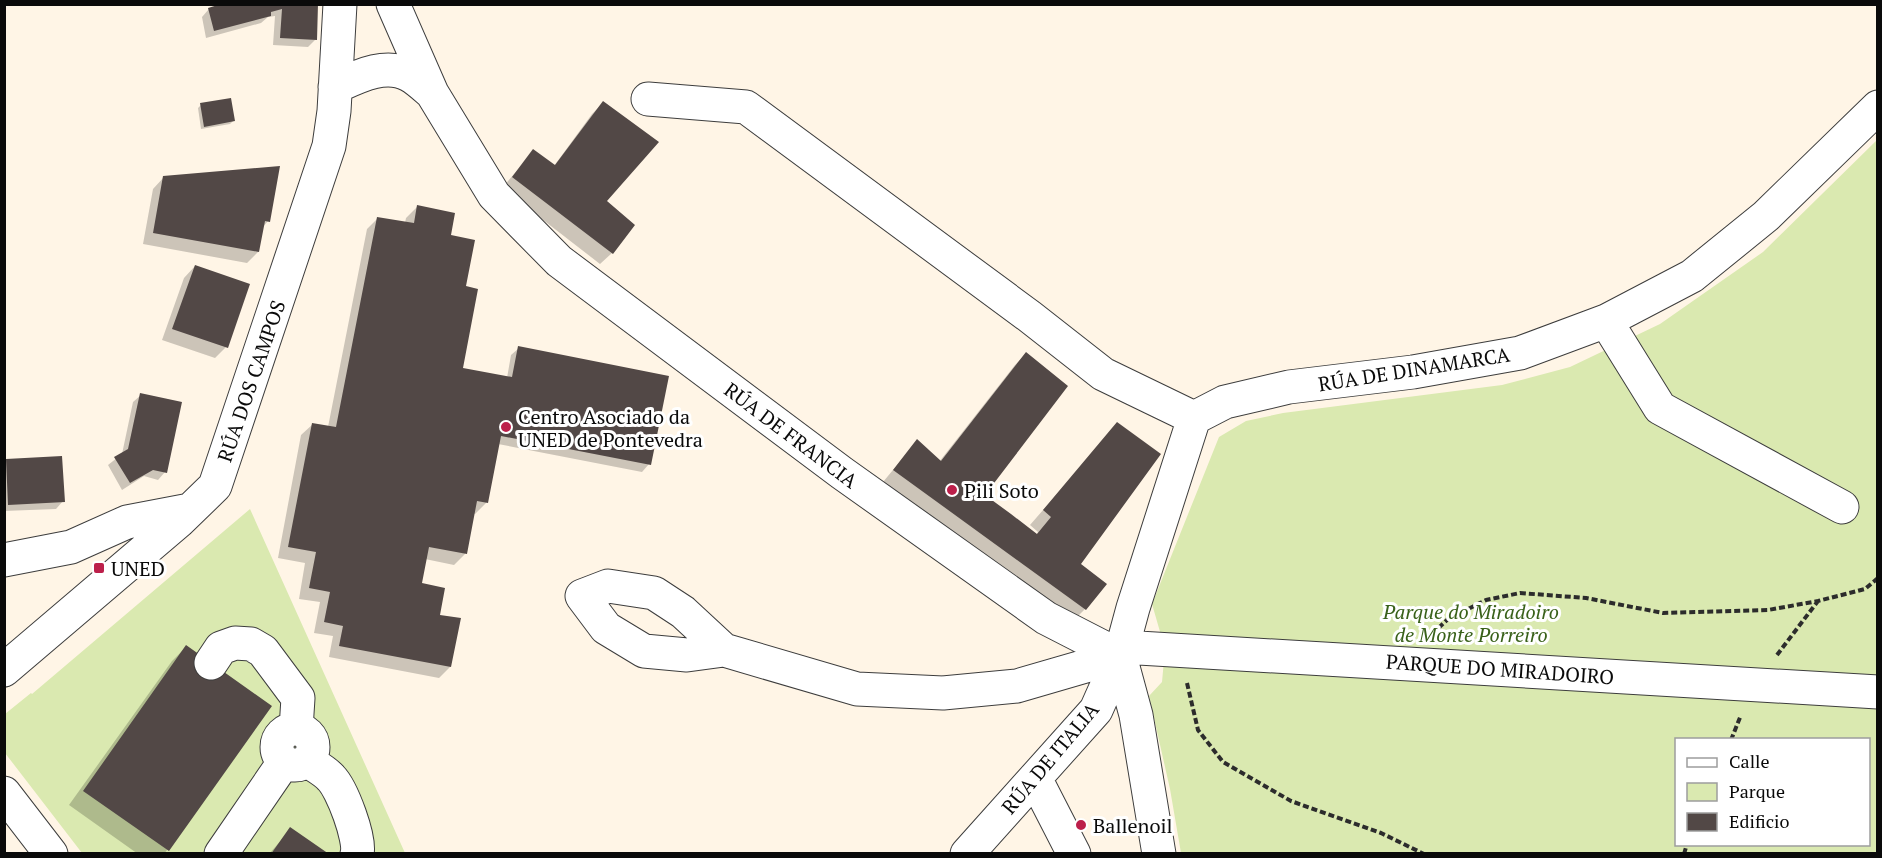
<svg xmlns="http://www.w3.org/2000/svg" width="1882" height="858" viewBox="0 0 1882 858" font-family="'PT Serif',serif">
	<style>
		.green { fill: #dae9b0; fill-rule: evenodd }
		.shadow { fill: #0003 }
		.building { fill: #524846 }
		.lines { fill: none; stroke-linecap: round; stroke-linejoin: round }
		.minor-casing { stroke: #3d3d3d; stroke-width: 35 }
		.path { stroke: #2c2c2c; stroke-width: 4; stroke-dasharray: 6 3; stroke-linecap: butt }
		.minor { stroke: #fff; stroke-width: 33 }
		.poi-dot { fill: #bc1f4a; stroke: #fff; stroke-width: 2 }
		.labels { text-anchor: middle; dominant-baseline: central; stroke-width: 6; stroke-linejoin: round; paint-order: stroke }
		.street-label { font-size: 20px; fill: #0a0a0a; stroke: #fff }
		.poi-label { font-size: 20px; fill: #0a0a0a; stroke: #fff; text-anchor: start }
		.park-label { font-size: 20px; font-style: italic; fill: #39611a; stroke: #fff }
	</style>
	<rect width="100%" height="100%" fill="#fff5e6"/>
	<path class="green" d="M 1877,140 L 1877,853 L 1181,853 L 1170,789 L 1149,696 L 1162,682 L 1165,649 L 1152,604 L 1219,437 L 1246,421 L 1283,413 L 1502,385 L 1570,367 L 1660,324 L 1763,252 ZM 1676,740 L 1868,740 L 1868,844 L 1676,844 Z
		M 250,509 L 405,853 L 82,853 L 5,753 L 5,714 L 31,693 L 32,694 Z"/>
	<path class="shadow" d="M 317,4 L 316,39 L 308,47 L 273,45 L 275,16 L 268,17 L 261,23 L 206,38 L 202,17 L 209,9 Z
		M 603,103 L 605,201 L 612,253 L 600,264 L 502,188 L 534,151 L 554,166 L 592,114 Z
		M 201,105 L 233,121 L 230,124 L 201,129 L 198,108 Z
		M 164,177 L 268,221 L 262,228 L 258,252 L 247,263 L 143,244 L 153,189 Z
		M 417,207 L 449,236 L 464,288 L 461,369 L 507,378 L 511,355 L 519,348 L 649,464 L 642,472 L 498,444 L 486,503 L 475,514 L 473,513 L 465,554 L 454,565 L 425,559 L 420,585 L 439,616 L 450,667 L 439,678 L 329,657 L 333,636 L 314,633 L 320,602 L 299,599 L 305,563 L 278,558 L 301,435 L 313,424 L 328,427 L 367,229 L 378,218 L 405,223 L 406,218 Z
		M 195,266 L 226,347 L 215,358 L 162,340 L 184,278 Z
		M 1026,354 L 983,495 L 1036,535 L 1038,532 L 1030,525 L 1118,424 L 1079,564 L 1085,609 L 1071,623 L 980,551 L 883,482 L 917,441 L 939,462 L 1015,365 Z
		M 141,395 L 165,472 L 158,480 L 144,476 L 122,490 L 108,465 L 122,454 L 133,402 Z
		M 6,460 L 63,501 L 56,509 L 4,511 L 4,462 Z
		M 186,647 L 269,706 L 167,850 L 164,854 L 138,854 L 69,805 L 172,661 Z
		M 291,829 L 327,854 L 269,854 Z"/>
	<path class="building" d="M 221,4 L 318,4 L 317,40 L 280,38 L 282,9 L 271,12 L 271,16 L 214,31 L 208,8 Z
		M 231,98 L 235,121 L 204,127 L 200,103 Z
		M 603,101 L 659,142 L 607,201 L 635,225 L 613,254 L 512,177 L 533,149 L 555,165 Z
		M 280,166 L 270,222 L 265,221 L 259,252 L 153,233 L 163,176 Z
		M 417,205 L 455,213 L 451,235 L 475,240 L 466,286 L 478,289 L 463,368 L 512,377 L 518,346 L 669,376 L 651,465 L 501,436 L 488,503 L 477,501 L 467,554 L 429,547 L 422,583 L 445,588 L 440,615 L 461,618 L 451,667 L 339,646 L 343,626 L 324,622 L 330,592 L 309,588 L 316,552 L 288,547 L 312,423 L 336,427 L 377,217 L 414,223 Z
		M 195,265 L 250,284 L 228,348 L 172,329 Z
		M 1026,352 L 1068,386 L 985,495 L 1011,514 L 1037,534 L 1051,517 L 1043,510 L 1117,422 L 1161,454 L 1081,564 L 1107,584 L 1086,610 L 893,470 L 917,439 L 941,461 Z
		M 140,393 L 182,402 L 167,473 L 153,470 L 130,483 L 114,457 L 128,449 Z
		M 62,456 L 65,502 L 8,505 L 6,459 Z
		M 186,645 L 272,706 L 169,851 L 83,791 Z
		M 290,827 L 329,854 L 271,854 Z"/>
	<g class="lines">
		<g class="minor-casing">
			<path id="minor" d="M 393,4 L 432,93 L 494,195 L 559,261 L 842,473 L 1046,618 L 1120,656 L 1136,715 L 1159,854
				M 335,87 C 357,77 385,62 409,75 C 418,80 425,87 432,93
				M 648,99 L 746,107 L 1029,316 L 1103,374 L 1194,418
				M 1606,321 L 1660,408 L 1842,507
				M 4,560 L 71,547 L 127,522 L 190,510
				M 1122,647 L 1878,692
				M 724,650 L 687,655 L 644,651 L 606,628 L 582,596 L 608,586 L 654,593 L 683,612 L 724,650 L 857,689 L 943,693 L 1017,686 L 1120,656
				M 211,663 L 221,648 L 235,643 L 251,644 L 263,651 L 298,698 L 296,729
				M 4,670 L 179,521 L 215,486 L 329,146 L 334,111 L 340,4
				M277 747a18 18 0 1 1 36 0a18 18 0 1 1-36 0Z
				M 308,761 C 315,766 325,771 331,778 C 342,789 361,839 357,854
				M 1035,778 L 1074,854
				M 4,793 L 51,854
				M 221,854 L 284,762
				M 967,854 L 1096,710 L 1120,656 L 1133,608 L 1194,418 L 1225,402 L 1289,387 L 1413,372 L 1520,353 L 1606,321 L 1692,276 L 1766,216 L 1878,107"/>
		</g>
		<path class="path" d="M 1432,634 L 1448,619 L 1486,600 L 1520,593 L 1586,598 L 1663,613 L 1768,610 L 1818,601 L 1865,589 L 1878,578
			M 1777,655 L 1818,601
			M 1187,683 L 1198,730 L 1223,762 L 1291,801 L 1381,833 L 1424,854
			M 1731,740 L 1741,715
			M 1684,854 L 1687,844"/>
		<use href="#minor" class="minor"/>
	</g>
	<g class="poi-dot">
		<circle cx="506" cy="427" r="6"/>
		<circle cx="952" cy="490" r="6"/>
		<rect x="93" y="562" width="12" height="12" rx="3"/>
		<circle cx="1081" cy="825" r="6"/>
	</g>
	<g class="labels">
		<g class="street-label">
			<text transform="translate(1414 369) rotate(-9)">RÚA DE DINAMARCA</text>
			<text transform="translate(251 381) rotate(-71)">RÚA DOS CAMPOS</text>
			<text transform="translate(791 435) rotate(37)">RÚA DE FRANCIA</text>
			<text transform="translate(1500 669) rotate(4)">PARQUE DO MIRADOIRO</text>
			<text transform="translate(1050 758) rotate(-50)">RÚA DE ITALIA</text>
		</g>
		<g class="poi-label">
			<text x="518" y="416">Centro Asociado da<tspan x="518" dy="23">UNED de Pontevedra</tspan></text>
			<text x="964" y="490">Pili Soto</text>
			<text x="111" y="568">UNED</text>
			<text x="1093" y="825">Ballenoil</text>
		</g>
		<g class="park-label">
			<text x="1471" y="611">Parque do Miradoiro<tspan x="1471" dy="23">de Monte Porreiro</tspan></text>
		</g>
	</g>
	<rect width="1882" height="858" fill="none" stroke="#0a0a0a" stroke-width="12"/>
	<rect x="1675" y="738" width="195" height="108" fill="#ffffff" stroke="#9d9d9d" stroke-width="1.5"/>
	<rect x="1687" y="758" width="30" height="9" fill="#ffffff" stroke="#9d9d9d" stroke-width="1.5"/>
	<text x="1729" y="768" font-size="18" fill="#0a0a0a">Calle</text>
	<rect x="1687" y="783" width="30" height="18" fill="#dae9b0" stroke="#9d9d9d" stroke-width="1.5"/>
	<text x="1729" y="798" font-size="18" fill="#0a0a0a">Parque</text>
	<rect x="1687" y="813" width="30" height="18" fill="#524846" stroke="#9d9d9d" stroke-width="1.5"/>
	<text x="1729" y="828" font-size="18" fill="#0a0a0a">Edificio</text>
</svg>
